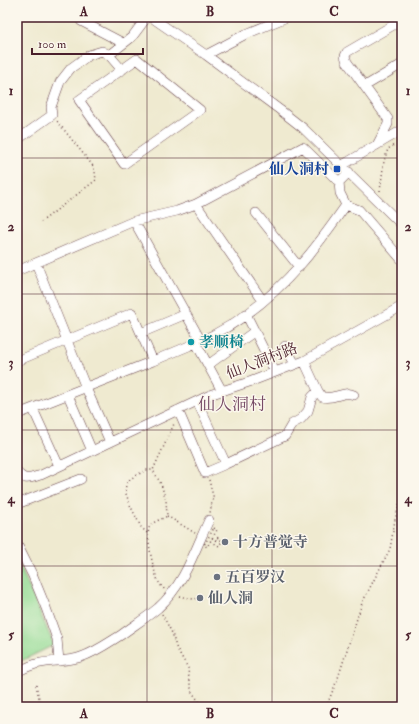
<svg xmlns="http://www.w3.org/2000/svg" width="419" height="724" viewBox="0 0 419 724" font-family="'IM FELL Double Pica','Noto Serif SC',serif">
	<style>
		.green { fill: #94db94; stroke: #6f7d60 }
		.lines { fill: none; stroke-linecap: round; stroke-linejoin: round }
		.minor-casing { stroke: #633d44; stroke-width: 10 }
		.path { stroke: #633d44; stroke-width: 1.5; stroke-dasharray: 1 3; stroke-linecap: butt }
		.minor { stroke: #fff; stroke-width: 9 }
		.grid { fill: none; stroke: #4a1f2b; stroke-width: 1; stroke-opacity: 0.55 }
		.transit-dot { fill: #1a4fb4; stroke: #fbf7ec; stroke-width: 1.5 }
		.culture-dot { fill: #0f9aa8; stroke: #fbf7ec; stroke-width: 1.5 }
		.worship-dot { fill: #6b7280; stroke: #fbf7ec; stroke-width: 1.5 }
		.labels { text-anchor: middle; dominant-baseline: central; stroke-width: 3; stroke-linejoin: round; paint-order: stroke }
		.transit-label { font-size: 15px; font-weight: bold; fill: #164399; stroke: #fbf7ec; text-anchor: end }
		.culture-label { font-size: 15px; font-weight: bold; fill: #0d838f; stroke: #fbf7ec; text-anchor: start }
		.street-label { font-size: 15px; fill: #4a1f2b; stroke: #fbf7ec }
		.worship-label { font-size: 15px; font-weight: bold; fill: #5b616d; stroke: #fbf7ec; text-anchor: start }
		.quarter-label { font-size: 17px; fill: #774b66; stroke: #fbf7ec }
		.neatline { fill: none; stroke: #4a1f2b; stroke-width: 1.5 }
		.grid-label { font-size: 13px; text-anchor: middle; font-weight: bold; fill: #4a1f2b }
	</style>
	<rect width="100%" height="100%" fill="#fbf7ec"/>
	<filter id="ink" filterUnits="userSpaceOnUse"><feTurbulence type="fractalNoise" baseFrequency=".025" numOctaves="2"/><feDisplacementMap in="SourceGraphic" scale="8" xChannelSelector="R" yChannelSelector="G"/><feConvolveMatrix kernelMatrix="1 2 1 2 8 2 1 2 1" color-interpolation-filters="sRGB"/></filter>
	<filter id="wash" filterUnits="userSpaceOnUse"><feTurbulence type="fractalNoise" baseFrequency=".012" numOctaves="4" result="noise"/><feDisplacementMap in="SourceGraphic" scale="16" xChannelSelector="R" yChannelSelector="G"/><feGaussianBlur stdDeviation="0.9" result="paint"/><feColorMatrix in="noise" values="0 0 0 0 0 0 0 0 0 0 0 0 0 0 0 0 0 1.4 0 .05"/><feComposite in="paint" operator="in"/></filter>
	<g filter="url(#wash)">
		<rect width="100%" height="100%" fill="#efead0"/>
		<path class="green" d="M 17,559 L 54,645 L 17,663 Z"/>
	</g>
	<g filter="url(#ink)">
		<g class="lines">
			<g class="minor-casing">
				<path id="minor" d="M 151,17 L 206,55 L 280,110 L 303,128 L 402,225
					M 81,21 L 123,43
					M 206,55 L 246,34 L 287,17
					M 137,59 L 200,110 L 124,164 L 79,100 Z
					M 122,70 L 109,55 L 132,37 L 147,17
					M 365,86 L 402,64
					M 17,140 L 52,115 L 51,107 L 60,82 L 71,68 L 89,55 L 102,51 L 109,55
					M 377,145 L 388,124 L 388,119 L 347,62 L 345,56 L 347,52 L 402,20
					M 341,166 L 402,130
					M 196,204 L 263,301
					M 346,205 L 359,210 L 402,260
					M 256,213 L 299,267
					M 134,221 L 201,341
					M 36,263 L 86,388 L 110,442
					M 17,271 L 134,221 L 177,211 L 196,204 L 303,147 L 339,182 L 349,172
					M 246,314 L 275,372
					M 141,333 L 186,314
					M 196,343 C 237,326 273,296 301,264 C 318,245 332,225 346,205 L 340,193 L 339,182
					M 285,346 L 295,364
					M 17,361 L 132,313 L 153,361
					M 304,361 L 318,391 L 322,397 C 335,400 343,390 354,395
					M 208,365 L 255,331
					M 68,395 L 92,451
					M 197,401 L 226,464
					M 33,409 L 59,466
					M 178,410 L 205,473 L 226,464 L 285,436 L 292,424 L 301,419 L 308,411 L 312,397 L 318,391
					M 17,413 L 18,414 L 153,361 L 196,343 L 222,391 L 252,381 L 304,361 L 402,306
					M 17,472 C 26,482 30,478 41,475 L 212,394 L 222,391
					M 17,504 L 81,479
					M 17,544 L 33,576 L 46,608 L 57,639 L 59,661
					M 17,672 C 23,669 29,666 36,664 C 51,660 67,662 81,657 C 96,652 108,643 121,635 C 133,626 146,618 158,608 C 184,585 195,550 209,520"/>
			</g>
			<path class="path" d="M 380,191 L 384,161 L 388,149 L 394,145
				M 41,222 L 96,180 L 95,172 L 93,166 L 57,121
				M 209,480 L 213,496 L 210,513
				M 167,516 L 195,533
				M 214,528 L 217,530 L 207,547 L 204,545 Z
				M 147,533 L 141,527 L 130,505 L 125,491 L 126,485 L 130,479 L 146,470 L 153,470
				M 212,538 L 216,540 L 217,537 L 222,541 L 219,546 L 214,543 L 216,540
				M 17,575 L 22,571
				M 164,589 C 163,587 161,586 160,584 C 154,577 146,536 149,528 C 152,521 161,520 167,516 L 166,500 L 161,484 L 153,470 L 174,424
				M 180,596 L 193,599 L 200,598
				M 162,614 L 172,633 L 176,647 L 188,668 L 189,680 L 192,692 L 203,707
				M 36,685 L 41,707
				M 326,707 L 338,678 L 362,603 L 390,549 L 395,520 L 402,494"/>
			<use href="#minor" class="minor"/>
		</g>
	</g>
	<path class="grid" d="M 147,17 L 147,707M 272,17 L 272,707M 17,158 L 402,158M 17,294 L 402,294M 17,430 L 402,430M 17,566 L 402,566"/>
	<rect class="transit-dot" x="333" y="165" width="8" height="8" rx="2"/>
	<circle class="culture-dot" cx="191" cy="342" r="4"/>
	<g class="worship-dot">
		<circle cx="225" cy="542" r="4"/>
		<circle cx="217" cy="577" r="4"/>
		<circle cx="200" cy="598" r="4"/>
	</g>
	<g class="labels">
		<g class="transit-label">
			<text x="329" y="169">仙人洞村</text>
		</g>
		<g class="culture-label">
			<text x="199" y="342">孝顺椅</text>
		</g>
		<g class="street-label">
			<text transform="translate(262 361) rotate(-21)">仙人洞村路</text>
		</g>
		<g class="worship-label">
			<text x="233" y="542">十方普觉寺</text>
			<text x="225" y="577">五百罗汉</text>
			<text x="208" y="598">仙人洞</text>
		</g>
		<g class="quarter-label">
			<text x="232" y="404">仙人洞村</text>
		</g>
	</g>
	<rect width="419" height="724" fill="none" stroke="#fbf7ec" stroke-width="44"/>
	<path d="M32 48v6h111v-6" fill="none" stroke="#4a1f2b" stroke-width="2"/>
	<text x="38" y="48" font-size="12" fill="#4a1f2b" stroke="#fbf7ec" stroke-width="3" paint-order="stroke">100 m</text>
	<rect x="22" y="22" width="375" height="680" class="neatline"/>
	<g class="grid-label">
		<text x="84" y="16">A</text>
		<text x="210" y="16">B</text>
		<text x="334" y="16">C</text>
		<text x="11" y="95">1</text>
		<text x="408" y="95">1</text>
		<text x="11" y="231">2</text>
		<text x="408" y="231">2</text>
		<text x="11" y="367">3</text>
		<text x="408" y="367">3</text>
		<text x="11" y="503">4</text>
		<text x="408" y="503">4</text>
		<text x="11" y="639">5</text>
		<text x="408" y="639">5</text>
		<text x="84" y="718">A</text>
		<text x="210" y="718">B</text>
		<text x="334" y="718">C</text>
	</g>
</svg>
